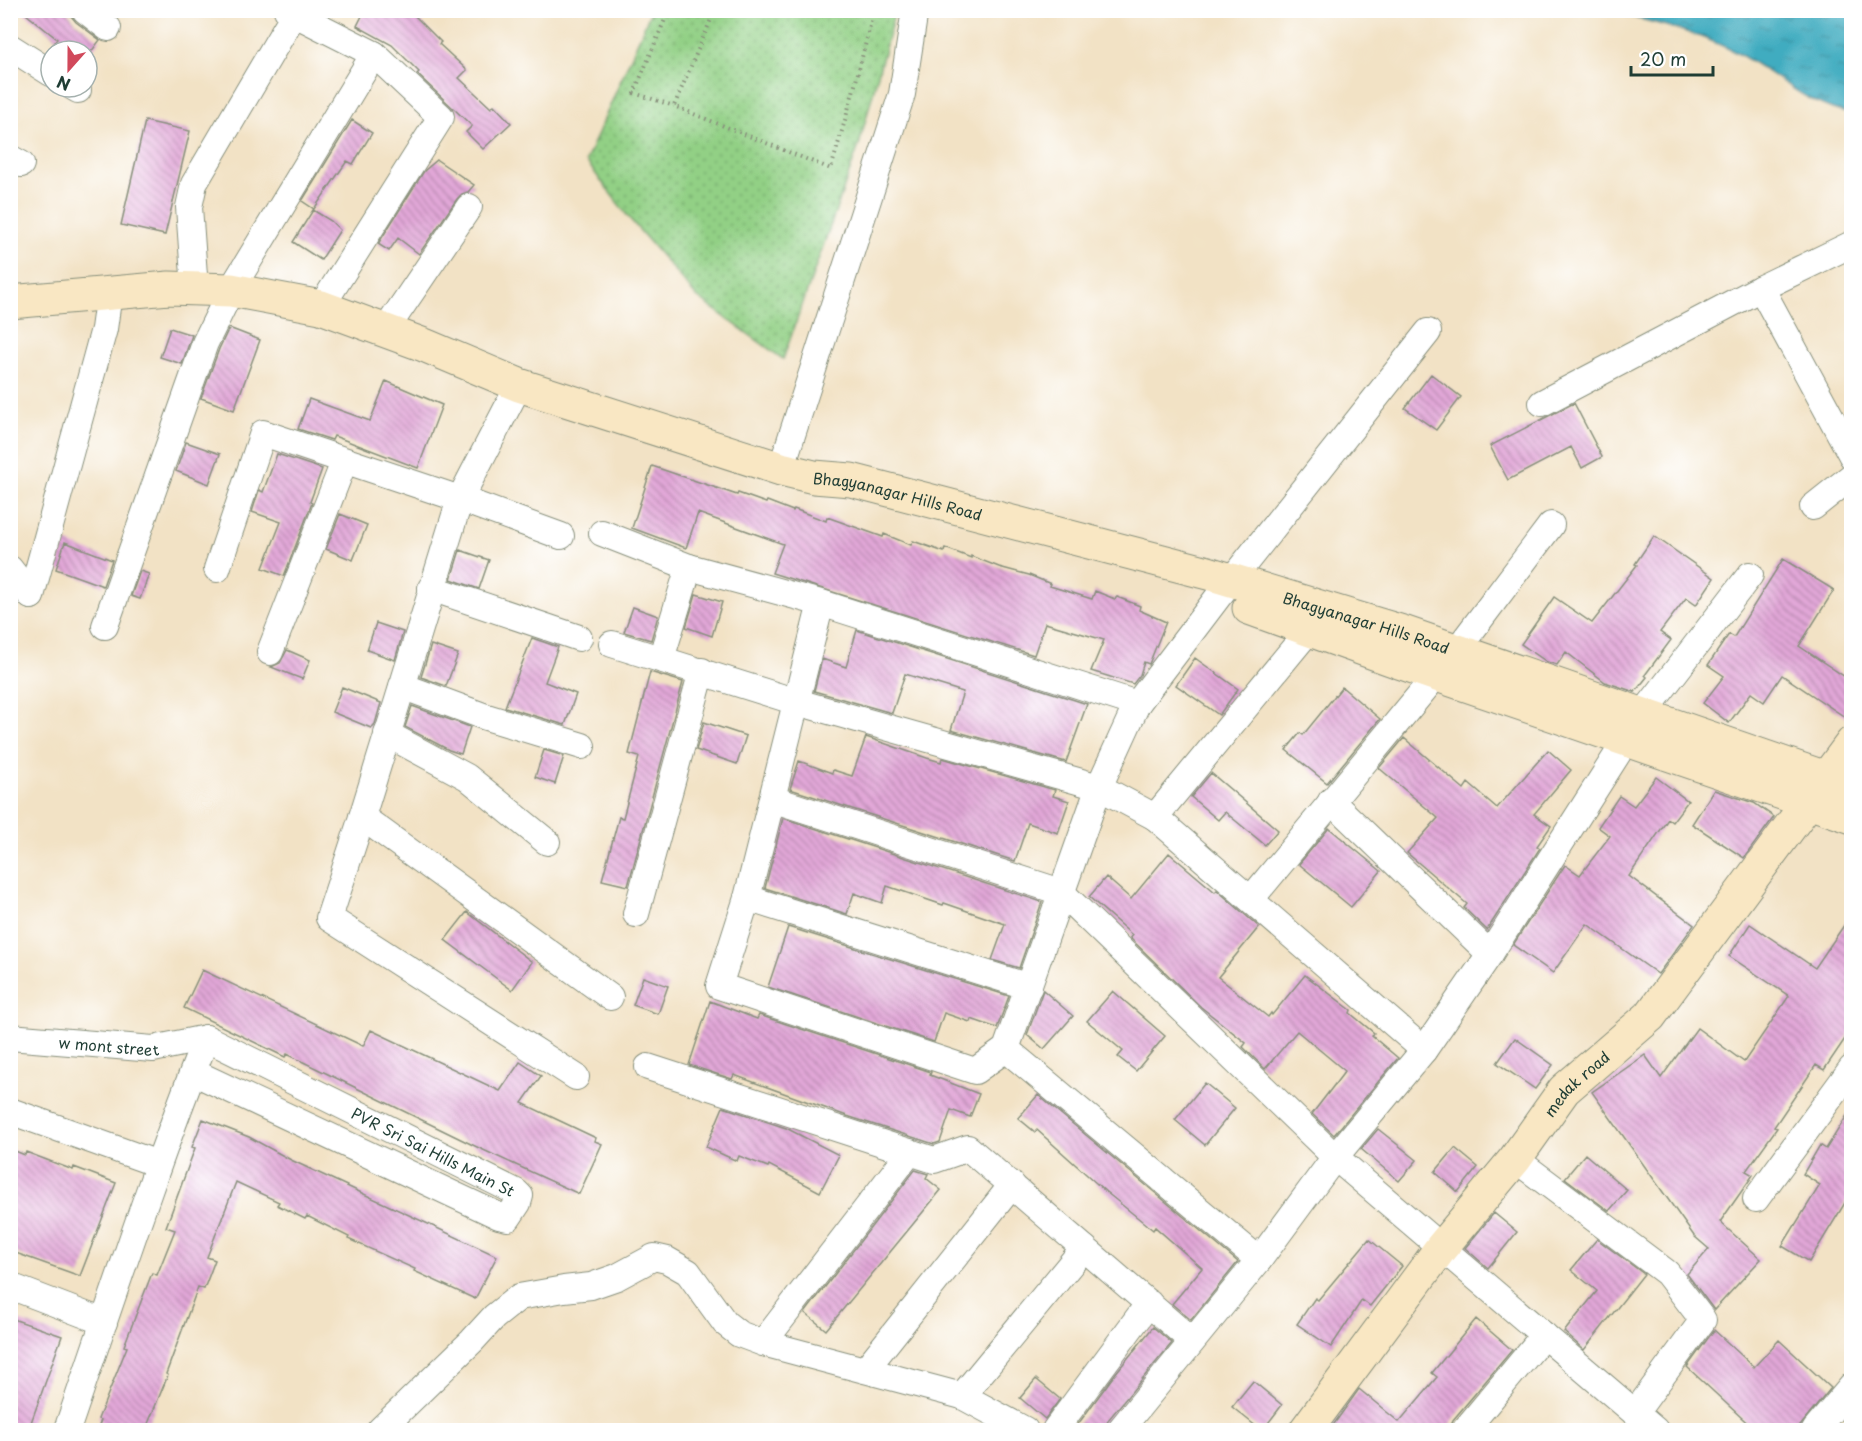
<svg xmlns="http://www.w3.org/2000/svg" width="1862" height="1441" viewBox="0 0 1862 1441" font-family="'Playpen Sans',sans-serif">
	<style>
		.grass { fill: url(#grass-dots); stroke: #58865c; stroke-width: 1.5 }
		.water { fill: url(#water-ripples); stroke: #30747a; stroke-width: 1.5 }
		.building { fill: url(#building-back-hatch) }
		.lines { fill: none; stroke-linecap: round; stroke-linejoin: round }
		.street-casing { stroke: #88907c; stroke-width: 28 }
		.secondary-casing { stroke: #88907c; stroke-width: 35 }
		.path { stroke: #88907c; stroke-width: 4; stroke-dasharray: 1.5 4.5; stroke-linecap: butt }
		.street { stroke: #fff; stroke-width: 26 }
		.secondary { stroke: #f9e7c3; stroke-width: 33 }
		.labels { text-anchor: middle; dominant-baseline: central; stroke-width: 6; stroke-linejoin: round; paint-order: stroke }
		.street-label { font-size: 15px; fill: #1f3d34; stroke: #fff }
	</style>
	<defs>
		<pattern id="grass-dots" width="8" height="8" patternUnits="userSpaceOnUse" patternTransform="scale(1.5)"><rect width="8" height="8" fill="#92d085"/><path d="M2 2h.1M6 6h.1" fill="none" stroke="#77aa6e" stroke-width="1.8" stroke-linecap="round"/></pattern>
		<pattern id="water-ripples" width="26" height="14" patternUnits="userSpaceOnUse" patternTransform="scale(1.5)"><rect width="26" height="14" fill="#41acc0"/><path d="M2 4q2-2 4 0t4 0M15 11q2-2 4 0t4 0" fill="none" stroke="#368d9d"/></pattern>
		<pattern id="building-back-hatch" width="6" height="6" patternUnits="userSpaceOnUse" patternTransform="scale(1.5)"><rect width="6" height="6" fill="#e2a7d8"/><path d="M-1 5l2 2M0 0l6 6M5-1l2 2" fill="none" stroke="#b789b0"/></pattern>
	</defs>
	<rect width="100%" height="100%" fill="#fff"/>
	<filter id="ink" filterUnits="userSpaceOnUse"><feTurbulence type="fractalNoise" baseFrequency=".0167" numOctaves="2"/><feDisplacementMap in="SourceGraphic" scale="12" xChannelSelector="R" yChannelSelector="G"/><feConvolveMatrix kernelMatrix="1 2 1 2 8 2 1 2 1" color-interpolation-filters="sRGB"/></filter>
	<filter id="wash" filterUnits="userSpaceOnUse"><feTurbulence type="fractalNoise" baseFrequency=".008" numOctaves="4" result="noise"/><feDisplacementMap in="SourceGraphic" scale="24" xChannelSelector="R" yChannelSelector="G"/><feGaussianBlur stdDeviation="1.35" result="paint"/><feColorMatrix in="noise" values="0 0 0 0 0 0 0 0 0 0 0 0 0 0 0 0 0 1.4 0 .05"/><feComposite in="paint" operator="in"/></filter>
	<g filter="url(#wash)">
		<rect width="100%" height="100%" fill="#f2e2c5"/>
		<path class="grass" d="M 651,11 L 895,11 L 859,145 L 783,359 L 697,297 L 629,218 L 586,161 Z"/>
		<path class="water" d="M 1609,11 L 1851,11 L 1851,114 C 1808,106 1777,75 1739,54 C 1699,32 1652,22 1609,11 Z"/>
		<g id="blocks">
			<path class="building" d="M 21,10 L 66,10 L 76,22 L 100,40 L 88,56 L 87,51 L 49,51 L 57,39 Z
				M 365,10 L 409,10 L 441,42 L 439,44 L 467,70 L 459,78 L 491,108 L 494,105 L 511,123 L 483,149 L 466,132 L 472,126 L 417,74 L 419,72 L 392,45 L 357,26 Z
				M 352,120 L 372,133 L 353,164 L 347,161 L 314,209 L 302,201 Z
				M 145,121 L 190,131 L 165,235 L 121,225 Z
				M 437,160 L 474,185 L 468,192 L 462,194 L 457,199 L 419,254 L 398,238 L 389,251 L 378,244 L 424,171 Z
				M 313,210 L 331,221 L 340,230 L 321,260 L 293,242 Z
				M 170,328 L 192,335 L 182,364 L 160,357 Z
				M 229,328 L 260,340 L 234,410 L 201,398 L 219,349 Z
				M 1431,374 L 1461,397 L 1436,430 L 1405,408 Z
				M 386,381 L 442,405 L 418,468 L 334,436 L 332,440 L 298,429 L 309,399 L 370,421 Z
				M 1574,403 L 1602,457 L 1582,468 L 1571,447 L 1508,480 L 1490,446 Z
				M 186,442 L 220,454 L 209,484 L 176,471 Z
				M 277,454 L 322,469 L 310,502 L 312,503 L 284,576 L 263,568 L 281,522 L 252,512 L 259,490 L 263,492 Z
				M 652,466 L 737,495 L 738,493 L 766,503 L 767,501 L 793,511 L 794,509 L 826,521 L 827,517 L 883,537 L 884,534 L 911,545 L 913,541 L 944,552 L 945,548 L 971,558 L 971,556 L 999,567 L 1029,575 L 1051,584 L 1050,586 L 1092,599 L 1095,591 L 1115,599 L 1117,597 L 1140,606 L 1139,610 L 1166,622 L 1149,664 L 1144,662 L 1140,675 L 1133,684 L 1091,671 L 1104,640 L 1045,623 L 1034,655 L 772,573 L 783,544 L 698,513 L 686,548 L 632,528 Z
				M 340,514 L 367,525 L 353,560 L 326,549 Z
				M 1654,536 L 1714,578 L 1696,605 L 1686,598 L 1660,632 L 1671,640 L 1645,675 L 1647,677 L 1635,692 L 1605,682 L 1566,652 L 1557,665 L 1547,662 L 1521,644 L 1554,597 L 1592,623 L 1637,565 L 1635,564 Z
				M 65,542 L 112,560 L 103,586 L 56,569 Z
				M 460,550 L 489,560 L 479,589 L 451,579 Z
				M 1783,559 L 1834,590 L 1799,646 L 1851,681 L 1851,721 L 1782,675 L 1764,702 L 1751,693 L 1729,723 L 1703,703 L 1724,676 L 1708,665 L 1729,634 L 1734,637 Z
				M 140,571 L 149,574 L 140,599 L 131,596 Z
				M 696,594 L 722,602 L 712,636 L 686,627 Z
				M 633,607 L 658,616 L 651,640 L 624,632 Z
				M 376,623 L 403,632 L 395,660 L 367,650 Z
				M 857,630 L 1087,704 L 1066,762 L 951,730 L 963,692 L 905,674 L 892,713 L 814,691 L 822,659 L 846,667 Z
				M 532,638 L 558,647 L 545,682 L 576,694 L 565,725 L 505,707 Z
				M 431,645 L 458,654 L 446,686 L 421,677 Z
				M 287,650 L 310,660 L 302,679 L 271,667 L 280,663 Z
				M 1195,658 L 1238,689 L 1219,715 L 1176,685 Z
				M 650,672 L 683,682 L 628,886 L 602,880 L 619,817 L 623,818 L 639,757 L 629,754 Z
				M 342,687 L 381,703 L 375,724 L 371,728 L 332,712 Z
				M 1342,687 L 1380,719 L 1327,783 L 1286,750 L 1300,733 L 1303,735 Z
				M 412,706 L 470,727 L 461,754 L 449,750 L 405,727 Z
				M 704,722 L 746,736 L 737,764 L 696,750 Z
				M 866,737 L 927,758 L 941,762 L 942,758 L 1055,790 L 1053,796 L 1069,801 L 1058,833 L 1028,823 L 1015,861 L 790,789 L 799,761 L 832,773 L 833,770 L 852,776 Z
				M 1404,738 L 1464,789 L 1468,783 L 1497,808 L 1548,750 L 1571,770 L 1534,814 L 1551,826 L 1537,846 L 1540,848 L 1487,930 L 1464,908 L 1467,904 L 1407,853 L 1438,818 L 1379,768 Z
				M 544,750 L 564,756 L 555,784 L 535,777 Z
				M 1211,773 L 1278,830 L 1265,845 L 1225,812 L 1218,820 L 1191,797 Z
				M 1656,777 L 1688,801 L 1672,822 L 1668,819 L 1629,876 L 1694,925 L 1658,974 L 1587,924 L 1553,973 L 1513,945 L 1565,865 L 1580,875 L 1610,836 L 1598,827 L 1619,796 L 1634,806 Z
				M 1714,790 L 1754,803 L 1774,817 L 1744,858 L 1692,824 Z
				M 783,818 L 1042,902 L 1019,968 L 992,960 L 1005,924 L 944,903 L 943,905 L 887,886 L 882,903 L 854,893 L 847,914 L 765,888 Z
				M 1329,828 L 1381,871 L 1351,907 L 1299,864 Z
				M 1169,853 L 1215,892 L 1217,890 L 1259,927 L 1218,977 L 1268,1017 L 1271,1013 L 1272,1015 L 1305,975 L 1351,1010 L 1350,1013 L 1374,1033 L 1372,1036 L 1398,1058 L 1334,1135 L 1312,1114 L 1345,1071 L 1297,1031 L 1265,1069 L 1243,1047 L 1246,1043 L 1201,1007 L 1130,938 L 1132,935 L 1089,897 L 1106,877 L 1131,899 Z
				M 467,912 L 532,962 L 512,990 L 445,940 Z
				M 1851,915 L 1851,1030 L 1824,1070 L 1816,1065 L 1774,1127 L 1777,1128 L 1746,1171 L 1753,1175 L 1720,1222 L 1761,1259 L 1714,1310 L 1687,1274 L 1709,1249 L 1694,1236 L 1592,1092 L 1645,1055 L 1661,1078 L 1697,1028 L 1744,1062 L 1789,996 L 1729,956 L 1750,924 L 1815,968 Z
				M 788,927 L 1009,996 L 997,1028 L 971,1019 L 970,1022 L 944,1013 L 934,1042 L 768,987 Z
				M 202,970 L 363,1046 L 371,1030 L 500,1091 L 520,1062 L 541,1076 L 522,1103 L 596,1138 L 595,1141 L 602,1144 L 579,1194 L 479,1148 L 287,1054 L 285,1057 L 184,1008 Z
				M 643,977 L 668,986 L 658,1014 L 633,1005 Z
				M 1043,990 L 1073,1016 L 1044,1049 L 1027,1035 Z
				M 1113,991 L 1165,1036 L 1136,1071 L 1118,1057 L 1123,1051 L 1087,1021 Z
				M 710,1001 L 757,1019 L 759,1015 L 931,1072 L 930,1075 L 979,1094 L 970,1117 L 951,1110 L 940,1142 L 934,1144 L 847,1116 L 734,1075 L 732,1079 L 689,1065 Z
				M 1515,1038 L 1553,1065 L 1535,1089 L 1497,1063 Z
				M 1205,1083 L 1235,1108 L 1205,1145 L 1175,1120 Z
				M 1038,1095 L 1238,1262 L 1191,1320 L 1172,1304 L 1202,1268 L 1155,1227 L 1153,1230 L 1106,1192 L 1037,1130 L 1035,1132 L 1018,1118 Z
				M 723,1107 L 786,1128 L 839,1155 L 820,1192 L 769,1165 L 768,1167 L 739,1156 L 737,1161 L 706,1147 Z
				M 1851,1109 L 1851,1193 L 1809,1262 L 1782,1246 L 1820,1185 L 1803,1174 L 1820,1145 L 1826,1149 Z
				M 203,1119 L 249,1137 L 291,1160 L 497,1256 L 475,1299 L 414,1271 L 415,1269 L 348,1239 L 349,1237 L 307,1216 L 305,1219 L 277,1205 L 279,1202 L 236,1182 L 207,1257 L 215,1260 L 204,1289 L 198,1287 L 166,1374 L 168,1375 L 145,1431 L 97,1431 L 101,1420 L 98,1419 L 127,1347 L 124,1346 L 152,1273 L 157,1275 L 175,1230 L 166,1227 L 195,1148 L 192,1147 Z
				M 1378,1129 L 1417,1160 L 1399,1181 L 1361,1149 Z
				M 1455,1148 L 1478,1167 L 1458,1192 L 1435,1172 Z
				M 10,1149 L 25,1155 L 26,1152 L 73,1170 L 74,1167 L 116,1183 L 80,1276 L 10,1251 Z
				M 1585,1154 L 1627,1190 L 1609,1211 L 1565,1178 Z
				M 915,1170 L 928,1174 L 926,1178 L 941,1190 L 826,1330 L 805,1313 Z
				M 1494,1213 L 1517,1232 L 1488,1268 L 1465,1248 Z
				M 1369,1239 L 1402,1266 L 1370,1306 L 1362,1300 L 1331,1347 L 1297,1324 L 1315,1298 L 1318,1300 Z
				M 1597,1239 L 1644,1274 L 1584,1350 L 1564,1332 L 1597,1291 L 1571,1270 Z
				M 10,1318 L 62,1336 L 28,1431 L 10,1431 Z
				M 1476,1319 L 1512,1350 L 1453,1420 L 1448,1431 L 1329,1431 L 1359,1389 L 1399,1422 L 1437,1377 L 1432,1373 Z
				M 1153,1327 L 1172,1343 L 1108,1420 L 1105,1431 L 1073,1431 L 1115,1374 Z
				M 1714,1330 L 1754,1367 L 1779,1340 L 1831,1388 L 1796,1431 L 1756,1431 L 1687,1367 Z
				M 1036,1379 L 1060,1399 L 1045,1419 L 1020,1398 Z
				M 1253,1381 L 1282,1405 L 1262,1431 L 1232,1407 Z"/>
		</g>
	</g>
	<g filter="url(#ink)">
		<use href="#blocks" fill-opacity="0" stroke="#88907c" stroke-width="1.5"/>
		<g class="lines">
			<g class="street-casing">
				<g id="street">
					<path d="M 85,10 L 108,28"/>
					<path d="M 287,10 L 374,54 L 441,117 L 321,307"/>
					<path d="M 10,47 L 51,73"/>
					<path d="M 73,87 L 78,90"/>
					<path d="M 10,158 L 21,164"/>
					<path d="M 1761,288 L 1852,456"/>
					<path d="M 195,289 L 189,207 L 194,184 L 294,14"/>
					<path d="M 385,331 L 469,207"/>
					<path d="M 519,385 L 460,499 L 362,817 L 610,997"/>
					<path d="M 1542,403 L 1761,288 L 1852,244"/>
					<path d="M 781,469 L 902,94 L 915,10"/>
					<path d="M 1813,507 L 1852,476"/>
					<path d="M 602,533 L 689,567 L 821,603 L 1137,704"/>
					<path d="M 10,569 L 31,596"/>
					<path d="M 217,569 L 263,433 L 460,499 L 561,536"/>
					<path d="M 431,588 L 579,638"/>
					<path d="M 31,596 L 104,329 L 109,293"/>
					<path d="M 821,603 L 747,898 L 719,986 L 975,1071 L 1006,1049 L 1099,787 L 1137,704 L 1218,597 L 1428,332"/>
					<path d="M 105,626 L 205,343 L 231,290 L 374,54"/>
					<path d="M 1310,629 L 1155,817 L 1424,1050"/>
					<path d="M 612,644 L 797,702 L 1099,787 L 1155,817"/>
					<path d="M 270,652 L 344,462"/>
					<path d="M 661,659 L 689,567"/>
					<path d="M 402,686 L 483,716 L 582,746"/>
					<path d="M 387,734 L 467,777 L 547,842"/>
					<path d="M 772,799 L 1061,892 L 1335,1157 L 1655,1430"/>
					<path d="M 1331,801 L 1490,954"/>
					<path d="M 362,817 L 329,918 L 576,1077"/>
					<path d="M 747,898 L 1029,987"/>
					<path d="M 1251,899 L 1457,650 L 1551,525"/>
					<path d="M 636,914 L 702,671"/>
					<path id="s1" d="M 10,1037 L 153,1049 L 206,1038"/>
					<path d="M 1006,1049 L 1259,1260"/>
					<path d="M 648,1067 L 934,1160 L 968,1148 L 1192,1341"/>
					<path d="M 10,1111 L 158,1164"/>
					<path d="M 1515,1159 L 1667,1273 L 1703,1320 L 1635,1413"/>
					<path d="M 1756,1199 L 1852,1068"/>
					<path d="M 10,1286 L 104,1322"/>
					<path d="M 763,1343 L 910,1152"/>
					<path d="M 865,1370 L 1012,1185"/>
					<path d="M 962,1396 L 1084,1248"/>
					<path id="s2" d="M 67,1430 C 112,1299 155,1167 206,1038 L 516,1192 L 520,1196 L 518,1203 L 508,1218 L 499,1216 L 193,1072"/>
					<path d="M 380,1430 L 472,1341 L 494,1317 L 519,1297 L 564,1289 L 591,1286 L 617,1277 L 654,1257 L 667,1260 L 688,1272 L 725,1323 L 739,1334 L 763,1343 L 962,1396 L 1025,1430"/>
					<path d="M 1055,1430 L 1149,1303"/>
					<path d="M 1120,1430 L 1259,1260 L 1335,1157 L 1424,1050 L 1490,954 L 1643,714 L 1750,575"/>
					<path d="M 1465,1430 L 1544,1335"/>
					<path d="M 1815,1430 L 1852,1386"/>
				</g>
			</g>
			<g class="secondary-casing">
				<g id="secondary">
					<path id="s3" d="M 10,302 L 169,288 L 231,290 L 321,307 L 424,345 L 519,385 L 781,469 L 814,477 L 851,480 L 1208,573 L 1406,633 L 1852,787"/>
					<path d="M 1249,608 L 1399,662 L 1852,817"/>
					<path id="s4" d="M 1306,1430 L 1441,1248 L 1515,1159 L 1564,1090 L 1650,1016 L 1852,743"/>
				</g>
			</g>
			<path class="path" d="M 669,10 L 634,93 L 674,106
				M 715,10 L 674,106 L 831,169 L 854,89 L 874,10"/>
			<use href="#street" class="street"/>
			<use href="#secondary" class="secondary"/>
		</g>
	</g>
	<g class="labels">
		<g class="street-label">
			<text stroke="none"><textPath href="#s3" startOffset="921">Bhagyanagar Hills Road</textPath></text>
			<text stroke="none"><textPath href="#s3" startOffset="1407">Bhagyanagar Hills Road</textPath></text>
			<text stroke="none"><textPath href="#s1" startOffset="99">w mont street</textPath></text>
			<text stroke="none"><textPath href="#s4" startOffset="440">medak road</textPath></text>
			<text stroke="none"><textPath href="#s2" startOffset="670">PVR Sri Sai Hills Main St</textPath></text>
		</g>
	</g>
	<rect width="1862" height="1441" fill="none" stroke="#fff" stroke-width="36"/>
	<g transform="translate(69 69) rotate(201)"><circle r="28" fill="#ffffff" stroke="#a5b1ae" stroke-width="1.5"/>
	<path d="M0-4.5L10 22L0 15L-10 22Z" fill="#d1495b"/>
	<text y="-9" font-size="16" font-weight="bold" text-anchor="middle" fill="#1f3d34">N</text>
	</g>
	<path d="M1631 66v9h82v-9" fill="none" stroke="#1f3d34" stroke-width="3"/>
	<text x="1640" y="66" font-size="18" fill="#1f3d34" stroke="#ffffff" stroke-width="4.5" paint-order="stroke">20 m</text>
</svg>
